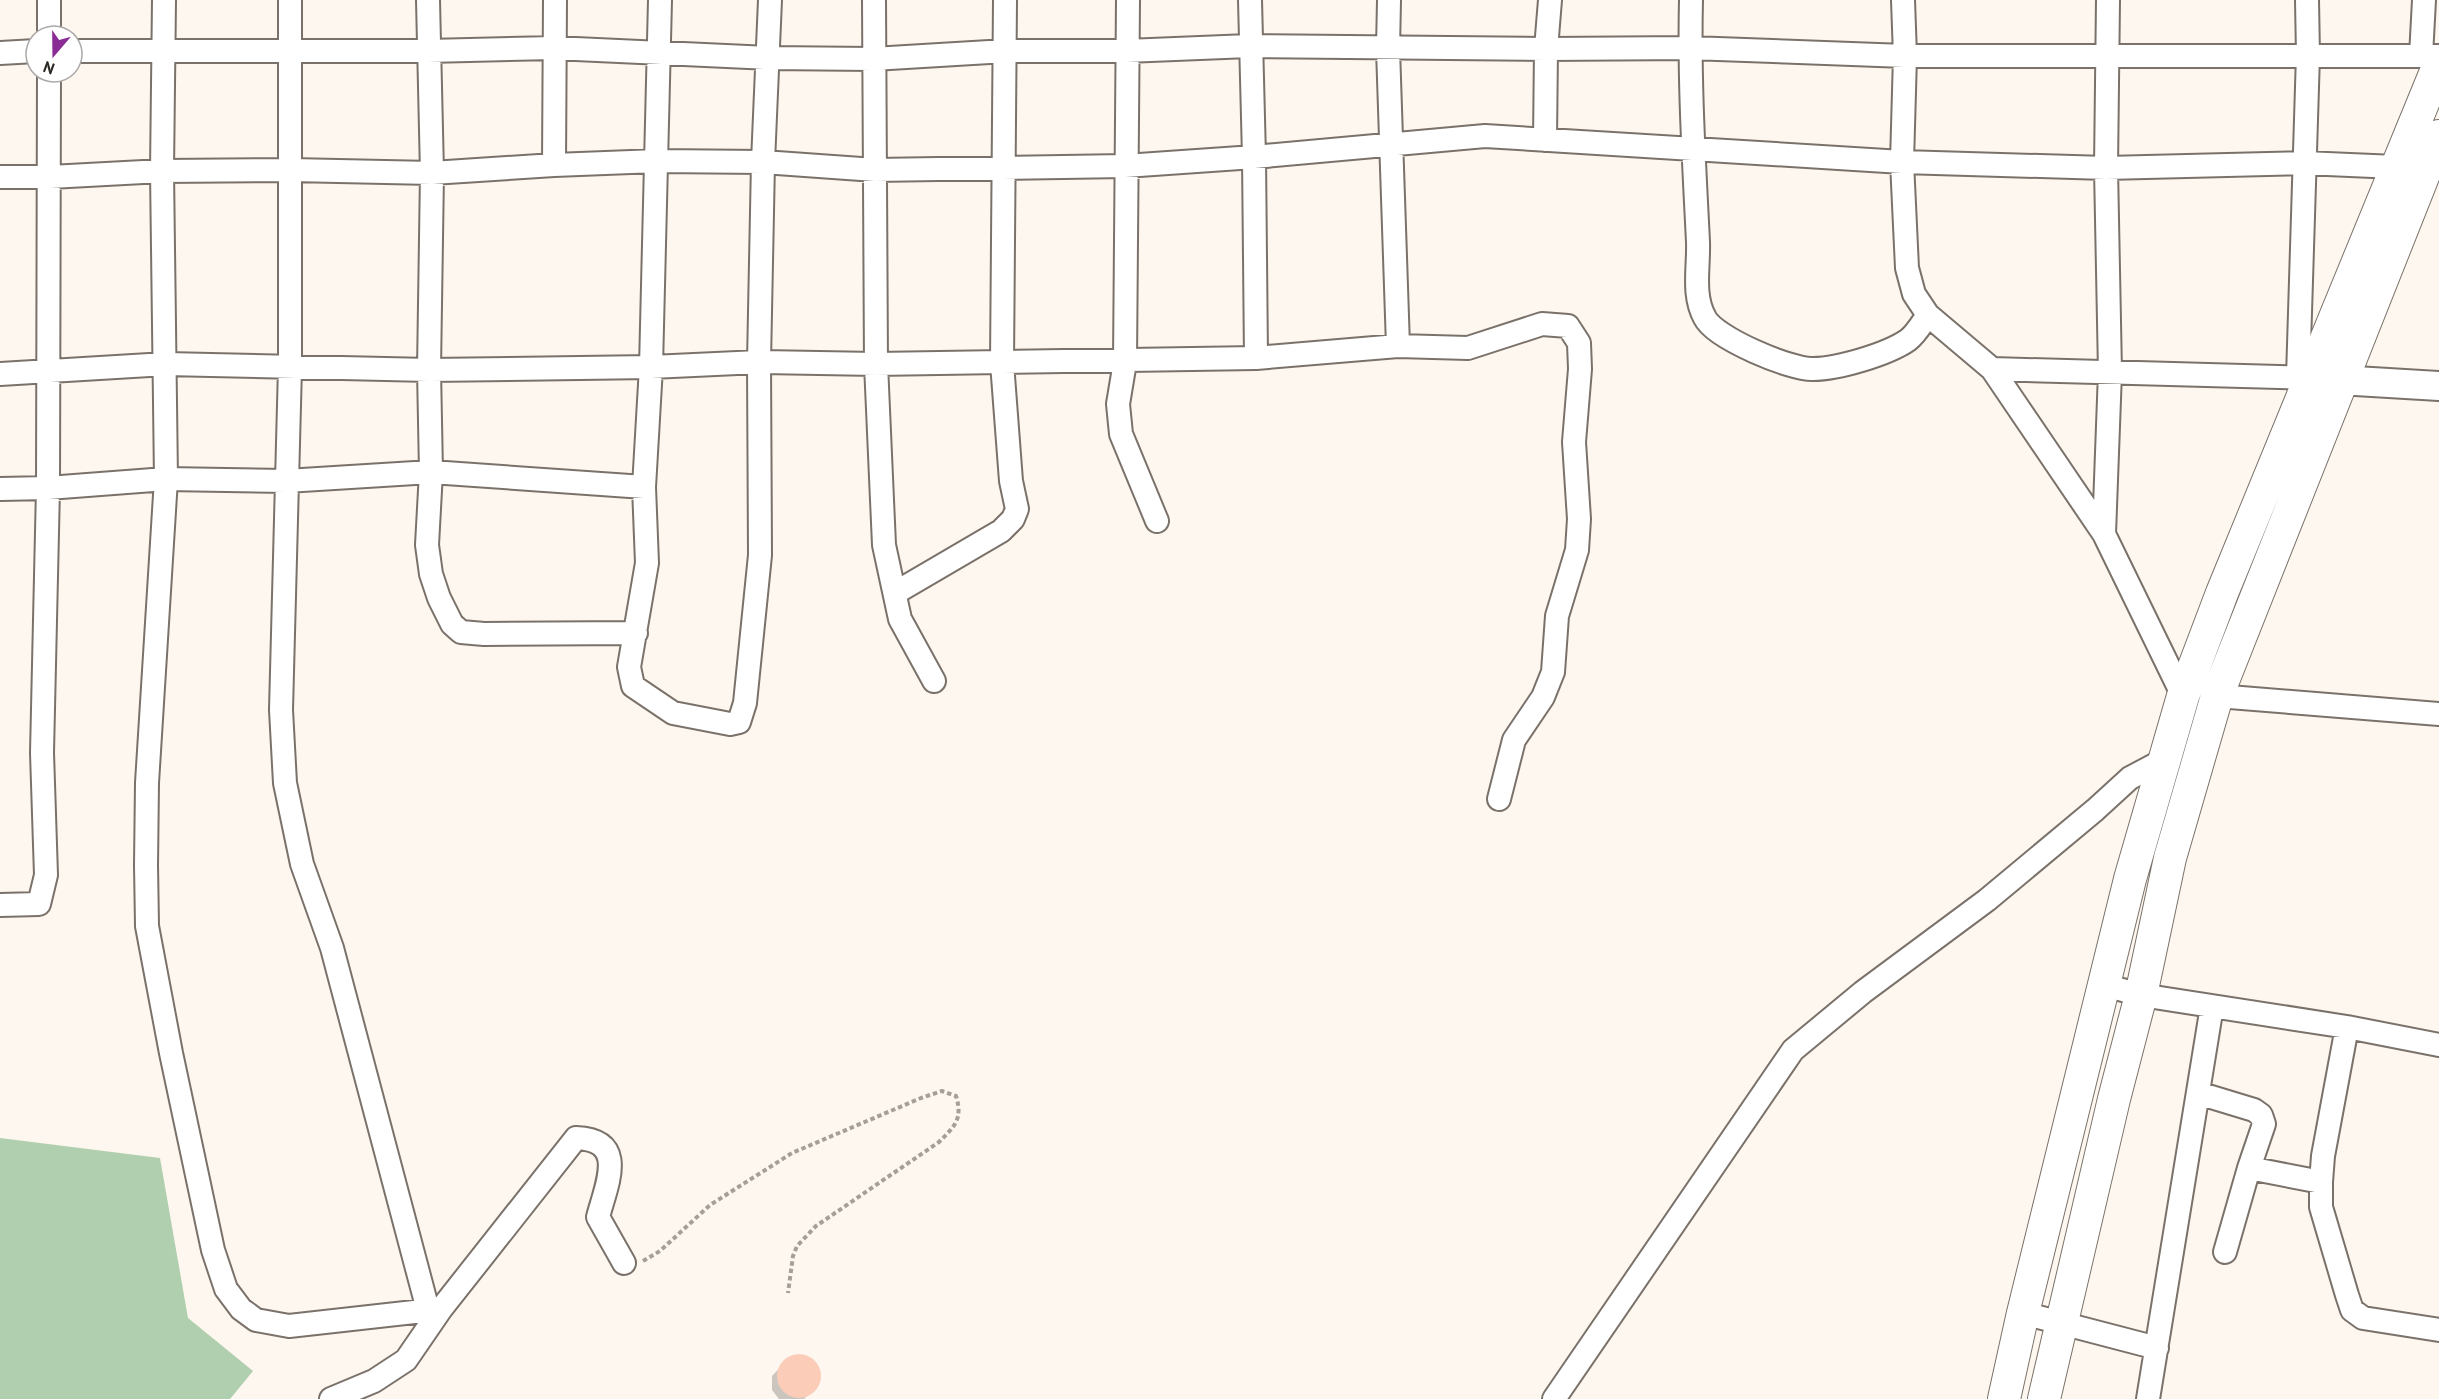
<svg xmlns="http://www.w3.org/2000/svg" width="2439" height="1399" viewBox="0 0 2439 1399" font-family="'PT Sans',sans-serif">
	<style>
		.green { fill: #b0cfae }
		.shadow { fill: #0003 }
		.building { fill: #fbcdb9 }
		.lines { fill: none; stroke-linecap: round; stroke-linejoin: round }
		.minor-casing { stroke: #7a726a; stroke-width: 26 }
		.tertiary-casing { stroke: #7a726a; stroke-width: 32 }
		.secondary-casing { stroke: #7a726a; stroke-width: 34 }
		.path { stroke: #a59f99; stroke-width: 4; stroke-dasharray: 4.5 3; stroke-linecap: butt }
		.minor { stroke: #fff; stroke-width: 22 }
		.tertiary { stroke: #fff; stroke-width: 28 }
		.secondary { stroke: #fff; stroke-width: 32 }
	</style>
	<rect width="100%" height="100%" fill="#fef7ef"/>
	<path class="green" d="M 0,1138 L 160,1158 L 188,1318 L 253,1371 L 230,1399 L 0,1399 Z"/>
	<path class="shadow" d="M 795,1356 L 809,1358 L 818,1370 L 818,1384 L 804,1399 L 779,1399 L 772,1390 L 772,1376 L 789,1358 Z"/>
	<path class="building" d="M777 1376a22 22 0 1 1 44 0a22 22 0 1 1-44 0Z"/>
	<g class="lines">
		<g class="minor-casing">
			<path id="minor" d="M 164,0 L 162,171 L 166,479 L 147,783 L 146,865 L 147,926 L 171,1053 L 213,1250 L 226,1289 L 241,1309 L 256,1320 L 289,1326 L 441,1309
				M 290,0 L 290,367 L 281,710 L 285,783 L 302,864 L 332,948 L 428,1310
				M 428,0 L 432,173 L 429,370 L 431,472 L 427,545 L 431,574 L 439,598 L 452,624 L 461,632 L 484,634 L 636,633
				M 660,0 L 651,367 L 644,487 L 647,563 L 629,667 L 633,686 L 673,713 L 730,724 L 739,722 L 745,703 L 760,555 L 759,362 L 763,162 L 770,0
				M 874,0 L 876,364 L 884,545 L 900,619 L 934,681
				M 1128,0 L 1125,362 L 1118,404 L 1121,434 L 1157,521
				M 1250,0 L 1254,157 L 1256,358
				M 1389,0 L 1388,49 L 1398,346
				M 1691,0 C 1689,81 1694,161 1698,242 C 1699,267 1692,295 1705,318 C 1715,338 1791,370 1813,369 C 1838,369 1888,354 1908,340 C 1916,334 1922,323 1928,315
				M 1903,0 L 1905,56 L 1902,162 L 1907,268 L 1914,294 L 1928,315 L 1992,369 L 2104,534 L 2183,696
				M 49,36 L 49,0
				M 72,51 L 428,51 L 554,48 L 768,58 L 873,59 L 1006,51 L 1126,51 L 1249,46 L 1546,49 L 1690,48 L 1905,56 L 2439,56
				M 0,53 L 36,51
				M 2421,56 L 2424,0
				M 1545,140 L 1546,49 L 1550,0
				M 554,165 L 555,0
				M 0,177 L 50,177 L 162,171 L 291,170 L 432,173 L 554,165 L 657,161 L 763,162 L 875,170 L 1125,166 L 1254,157 L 1485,136 L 1902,162 L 2106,168 L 2304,163 L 2396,167
				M 1992,369 L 2311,378
				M 0,374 L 166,364 L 429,370 L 651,367 L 759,362 L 876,364 L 1256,358 L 1398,346 L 1468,348 L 1542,324 L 1568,326 L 1579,343 L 1580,369 L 1574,442 L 1579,519 L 1577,550 L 1557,616 L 1553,672 L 1543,697 L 1514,740 L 1499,799
				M 2298,377 L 2308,55 L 2307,0
				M 0,489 L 48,488 L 166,479 L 286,481 L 431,472 L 644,487
				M 2104,534 L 2110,372 L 2106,168 L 2108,0
				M 895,593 L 1001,531 L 1013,519 L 1017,509 L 1011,481 L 1002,363 L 1005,0
				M 2217,696 L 2439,714
				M 0,905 L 39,904 L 46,875 L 42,753 L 48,488 L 49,72
				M 2104,985 L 2141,995 L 2347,1027 L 2439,1045
				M 2347,1027 L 2323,1156 L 2321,1182 L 2321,1207 L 2347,1295 L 2352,1310 L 2363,1318 L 2439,1330
				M 2198,1093 L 2254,1110 L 2261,1115 L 2264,1124 L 2249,1168 L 2225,1252
				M 2249,1168 L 2321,1182
				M 2023,1313 L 2157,1348
				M 331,1399 L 374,1381 L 406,1360 L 441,1309 L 576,1138 C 628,1140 607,1183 598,1217 L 624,1263
				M 1554,1399 L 1793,1050 L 1863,992 L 1987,900 L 2095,810 L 2130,778 L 2164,760
				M 2148,1399 L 2212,1006"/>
		</g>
		<g class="tertiary-casing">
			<path id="tertiary" d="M 2322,379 L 2439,386"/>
		</g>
		<g class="secondary-casing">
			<path id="secondary" d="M 2004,1399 L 2023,1313 L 2130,879 L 2183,696 L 2222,593 L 2439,64
				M 2044,1399 L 2114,1099 L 2141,995 L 2170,858 L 2217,696 L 2439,136"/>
		</g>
		<path class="path" d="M 643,1261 L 660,1251 L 710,1205 L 792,1153 L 921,1098 L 942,1091 L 956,1096 C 963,1119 955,1126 939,1142 L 816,1226 L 797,1246 L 793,1256 L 788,1293"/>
		<use href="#minor" class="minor"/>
		<use href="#tertiary" class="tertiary"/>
		<use href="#secondary" class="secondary"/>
	</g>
	<g transform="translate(54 54) rotate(200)"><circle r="28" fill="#ffffff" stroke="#aba9a8" stroke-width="1.5"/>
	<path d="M0-4.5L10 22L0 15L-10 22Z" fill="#8b2c96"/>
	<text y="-9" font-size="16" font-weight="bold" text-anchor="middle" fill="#2c2925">N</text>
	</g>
</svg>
